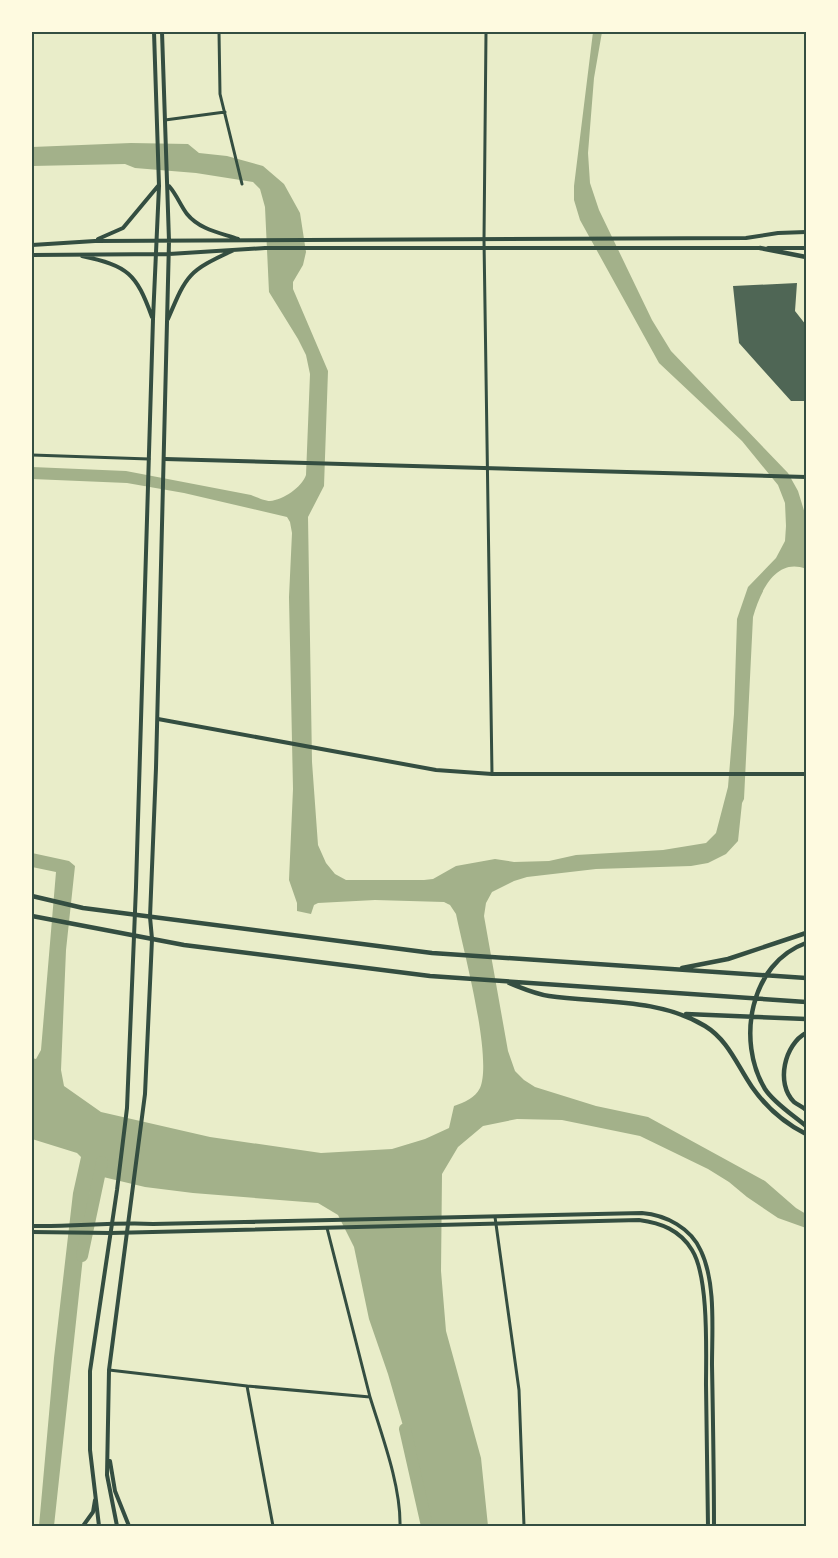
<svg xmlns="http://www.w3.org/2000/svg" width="838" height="1558" viewBox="0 0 838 1558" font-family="Arial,sans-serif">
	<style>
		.water { fill: #a3b18a }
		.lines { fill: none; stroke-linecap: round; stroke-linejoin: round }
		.river { stroke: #a3b18a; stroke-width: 12 }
		.building { fill: #4f6655 }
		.minor { stroke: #344e41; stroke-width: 3 }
		.tertiary { stroke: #344e41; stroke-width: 4 }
		.secondary { stroke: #344e41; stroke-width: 4 }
		.primary { stroke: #344e41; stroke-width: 4.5 }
		.neatline { fill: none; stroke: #344e41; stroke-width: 2 }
	</style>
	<rect width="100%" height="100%" fill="#e9edc9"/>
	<path class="water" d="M 593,32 L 602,32 L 594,78 L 588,153 L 590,183 L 599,210 L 652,320 L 671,351 L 788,473 L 798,491 L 806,517 L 806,569 C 775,557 760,593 753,617 L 744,799 L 742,803 L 738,841 L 726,854 L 708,863 L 691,866 L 596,869 L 527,877 L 514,881 L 492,892 L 486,903 L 484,916 L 508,1051 L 515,1071 L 524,1080 L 535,1087 L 596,1106 L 648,1117 L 765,1181 L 796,1208 L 806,1214 L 806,1228 L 778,1218 L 747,1197 L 729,1182 L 708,1169 L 640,1136 L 562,1120 L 517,1119 L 483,1126 L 458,1147 L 442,1174 L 441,1271 L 446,1331 L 481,1458 L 488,1526 L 426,1526 L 419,1481 L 388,1374 L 369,1319 L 354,1247 L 338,1215 L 318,1203 L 193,1193 L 145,1187 L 99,1176 L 90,1192 L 54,1526 L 39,1526 L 54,1358 L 73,1193 L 81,1157 L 77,1153 L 32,1139 L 32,1058 L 36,1059 L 41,1050 L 56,872 L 32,867 L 32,853 L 69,861 L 75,866 L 66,950 L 61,1070 L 64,1086 L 101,1112 L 210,1137 L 321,1153 L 392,1149 L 425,1139 L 449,1128 L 454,1106 C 465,1102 475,1098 480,1088 C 493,1058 463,949 456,914 L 450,905 L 444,902 L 375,900 L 318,903 L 314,905 L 311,914 L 297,911 L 297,903 L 289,880 L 293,789 L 289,597 L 292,533 L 290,522 L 287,517 L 184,493 L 127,483 L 32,479 L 32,467 L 126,471 L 251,495 C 256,497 265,501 270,501 C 283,500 302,487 306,475 L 310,374 L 306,355 L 298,339 L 269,292 L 265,207 L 260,189 L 253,182 L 196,173 L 135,168 L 125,164 L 32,166 L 32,147 L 131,143 L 188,144 L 199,153 L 227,156 L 263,166 L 284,184 L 300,213 L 306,252 L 303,265 L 293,282 L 293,289 L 328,371 L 324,486 L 308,517 L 312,762 L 318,845 L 326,863 L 335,874 L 346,880 L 424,880 L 433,879 L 456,866 L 495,859 L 514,862 L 549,861 L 576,855 L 663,850 L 706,843 L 716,833 L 728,787 L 734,714 L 737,619 L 748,587 L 776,558 L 785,541 L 786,526 L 785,503 L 778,485 L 742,441 L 659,363 L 580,220 L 574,200 L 574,186 Z"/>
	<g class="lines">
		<path class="river" d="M 82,1256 L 102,1162
			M 405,1429 L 427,1526"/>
	</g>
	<path class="building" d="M 797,283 L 795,311 L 806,325 L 806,401 L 791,401 L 739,343 L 733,286 Z"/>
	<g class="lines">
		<path class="minor" d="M 219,32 L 220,94 L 242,184
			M 486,32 L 484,240 L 492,774
			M 165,120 L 225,112
			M 32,455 L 149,459
			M 495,1217 L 519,1390 L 524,1526
			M 327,1228 L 370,1397
			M 109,1370 L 247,1386 L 273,1526
			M 247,1386 L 370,1397 C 382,1436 401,1486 400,1526"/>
		<path class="tertiary" d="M 165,459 L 806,477
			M 158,719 L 436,770 L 492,774 L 806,774
			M 32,1226 C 72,1227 113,1222 153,1224 L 642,1213 C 666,1215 691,1228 701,1251 C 716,1283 712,1330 712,1365 C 713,1419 714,1473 714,1526
			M 32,1232 L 111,1233 L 639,1220 C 661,1223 680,1230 692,1250 C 709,1277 706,1352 706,1385 C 707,1432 707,1479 708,1526"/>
		<path class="secondary" d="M 169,186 C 177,195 180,205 187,214 C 200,230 221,233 238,239
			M 98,239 L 123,228 L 158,186
			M 32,245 L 95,241 L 746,238 L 778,233 L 806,232
			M 768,248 L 806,248
			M 32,255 L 169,254 L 265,248 L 761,248
			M 82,256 C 128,266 136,273 152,317
			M 168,319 C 187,274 188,271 234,250
			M 110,1461 L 115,1491 L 129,1526
			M 83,1526 L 93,1512 L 95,1500
			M 99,1526 L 90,1450 L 90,1371 L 117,1190 L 127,1108 L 136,887 L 153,319 L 159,186 L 154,32
			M 117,1526 L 107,1475 L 109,1370 L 145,1094 L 152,939 L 150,917 L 156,768 L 169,241 L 162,32"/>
		<path class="primary" d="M 760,248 L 806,257
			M 32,896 L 83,908 L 432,953 L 806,978
			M 32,916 L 184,945 L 430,976 L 806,1002
			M 806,943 C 750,963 736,1041 765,1089 C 774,1103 793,1115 806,1126
			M 682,968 L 728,959 L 806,933
			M 509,983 C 522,988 535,994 549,996 C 600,1003 659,998 705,1026 C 728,1040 737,1065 752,1087 C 766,1107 784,1123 806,1134
			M 686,1014 L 806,1019
			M 806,1033 C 785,1044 775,1083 794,1102 C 798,1105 803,1107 806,1110"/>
	</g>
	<rect width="838" height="1558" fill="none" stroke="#fefae0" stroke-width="66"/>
	<rect x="33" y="33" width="772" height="1492" class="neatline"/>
</svg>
